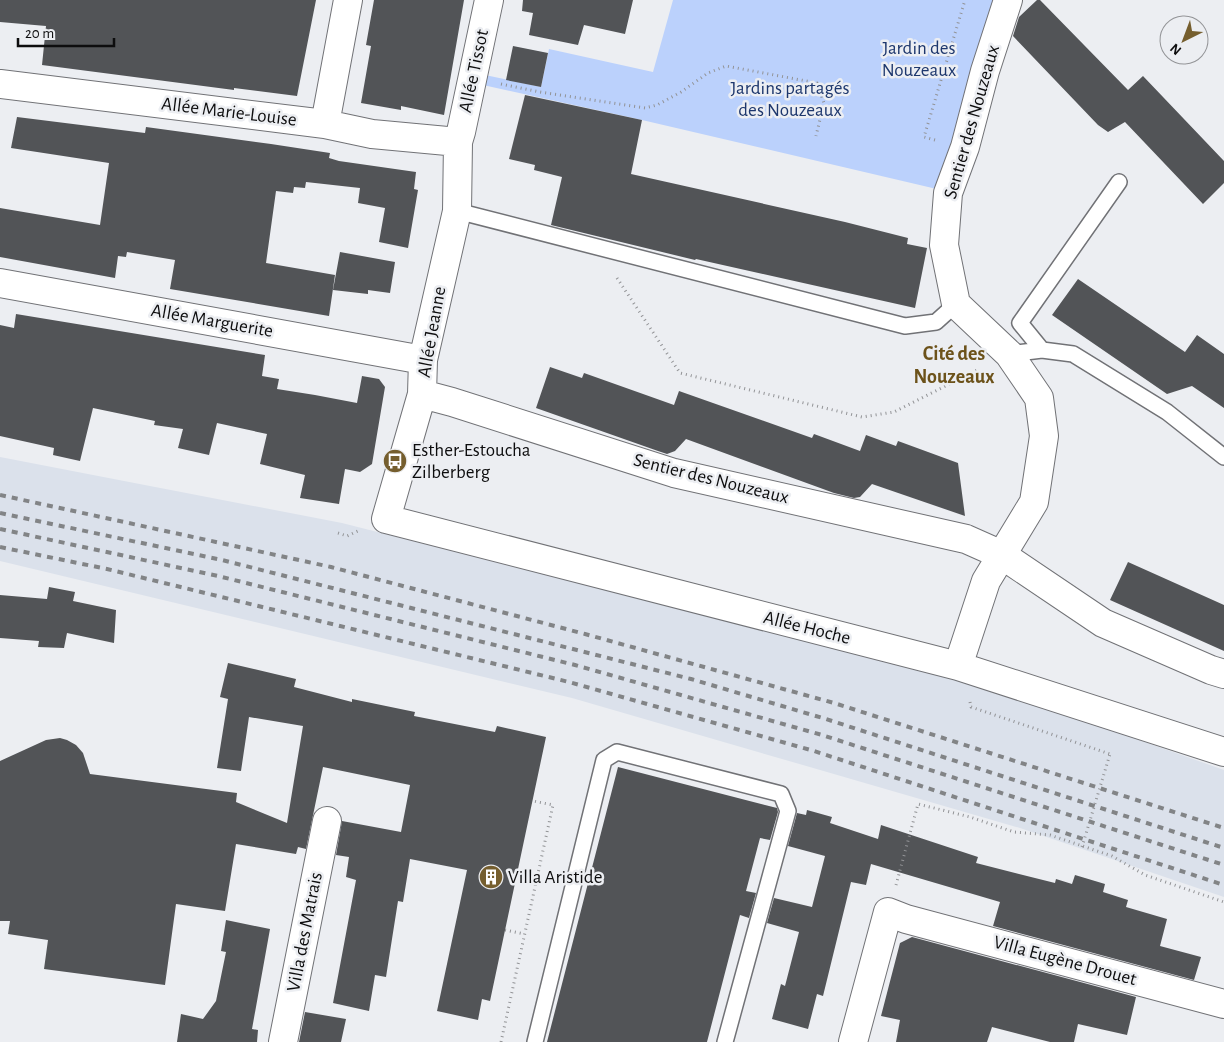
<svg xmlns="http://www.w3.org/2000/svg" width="1224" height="1042" viewBox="0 0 1224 1042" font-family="'Alegreya Sans',sans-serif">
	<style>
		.built { fill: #dbe1eb }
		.green { fill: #bbd1fc }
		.building { fill: #525457 }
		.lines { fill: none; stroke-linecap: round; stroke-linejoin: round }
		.lane-casing { stroke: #717276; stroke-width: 18 }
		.street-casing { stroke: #717276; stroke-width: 30 }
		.path { stroke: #929396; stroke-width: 3; stroke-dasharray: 1 4; stroke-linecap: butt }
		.lane { stroke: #fff; stroke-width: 15 }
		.street { stroke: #fff; stroke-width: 28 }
		.rail { stroke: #828486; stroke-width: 4; stroke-dasharray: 6 6; stroke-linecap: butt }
		.path-bridge { stroke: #929396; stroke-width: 3; stroke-dasharray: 1 4; stroke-linecap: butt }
		.labels { text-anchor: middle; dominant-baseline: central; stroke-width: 5; stroke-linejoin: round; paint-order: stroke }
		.park-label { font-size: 19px; fill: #1d376d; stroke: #eceef2 }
		.street-label { font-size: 19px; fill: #0d0d0e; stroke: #eceef2 }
		.poi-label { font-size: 19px; fill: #0d0d0e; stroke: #eceef2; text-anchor: start }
		.neighbourhood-label { font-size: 20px; font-weight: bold; fill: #6c521a; stroke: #eceef2 }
	</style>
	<rect width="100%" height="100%" fill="#eceef2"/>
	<path class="built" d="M 0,457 L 342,523 L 992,688 L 1224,770 L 1224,897 L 1020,828 L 572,698 L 0,561 Z"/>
	<path class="green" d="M 673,0 L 996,0 L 941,190 L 642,120 L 483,85 L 485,75 L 541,87 L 549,49 L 653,72 Z"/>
	<path class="building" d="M 0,0 L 316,0 L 297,96 L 234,88 L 234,90 L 42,65 L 46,26 L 0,22 Z
		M 374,0 L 464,0 L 444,115 L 401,106 L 401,110 L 361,103 L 371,46 L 366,45 Z
		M 523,0 L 633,0 L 625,34 L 584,25 L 578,45 L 529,35 L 533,13 L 522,11 Z
		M 1037,0 L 1040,0 L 1128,90 L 1143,76 L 1224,161 L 1224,183 L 1203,204 L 1125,122 L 1108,132 L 1098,125 L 1013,36 L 1019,17 Z
		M 513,46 L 548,53 L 541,87 L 506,80 Z
		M 525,95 L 642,120 L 631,174 L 845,222 L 908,238 L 907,244 L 927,248 L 915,308 L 696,259 L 695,260 L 551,225 L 562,177 L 534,170 L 535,165 L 509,159 Z
		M 17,117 L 145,133 L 146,127 L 271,144 L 330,153 L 329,158 L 339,161 L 416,172 L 414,189 L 418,190 L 408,248 L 379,242 L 388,191 L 385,208 L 358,203 L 360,188 L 306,182 L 305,188 L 294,187 L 293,193 L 276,191 L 266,263 L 335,275 L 329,316 L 170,289 L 175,260 L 127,252 L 126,257 L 118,256 L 115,278 L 0,257 L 0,208 L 100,225 L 109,163 L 11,148 Z
		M 340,252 L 395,262 L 390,293 L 368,290 L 368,294 L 333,290 Z
		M 1078,279 L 1185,352 L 1197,335 L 1224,354 L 1224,408 L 1192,386 L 1167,394 L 1052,315 Z
		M 16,314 L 265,355 L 262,376 L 279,379 L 277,389 L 315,395 L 357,403 L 362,376 L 379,379 L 385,387 L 372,464 L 360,472 L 345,469 L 339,504 L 300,498 L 305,475 L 260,464 L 267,434 L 217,423 L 209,455 L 178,448 L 183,429 L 154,425 L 155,421 L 93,408 L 80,461 L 53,455 L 54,448 L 0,436 L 0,325 L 14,328 Z
		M 550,367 L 582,378 L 584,373 L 674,405 L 679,391 L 812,438 L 814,434 L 860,451 L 866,435 L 896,446 L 898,441 L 958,463 L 965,516 L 872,484 L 860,497 L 854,498 L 834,493 L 686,439 L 675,451 L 667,454 L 658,451 L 536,408 Z
		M 1128,562 L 1224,605 L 1224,651 L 1110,600 Z
		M 49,587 L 75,592 L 73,601 L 116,610 L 114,643 L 67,633 L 64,648 L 38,647 L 39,641 L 0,638 L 0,595 L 47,599 Z
		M 228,663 L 296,679 L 294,687 L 352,702 L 352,699 L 415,712 L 414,716 L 495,732 L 497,726 L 546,737 L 490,1001 L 482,999 L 478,1020 L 437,1011 L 467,870 L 410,859 L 403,902 L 398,901 L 386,977 L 375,975 L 369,1011 L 333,1003 L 356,880 L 346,877 L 349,857 L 336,855 L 342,821 L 401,832 L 410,785 L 323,767 L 306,849 L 298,847 L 296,854 L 236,844 L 225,911 L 176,904 L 165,985 L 44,969 L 48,940 L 8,934 L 10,921 L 0,921 L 0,761 L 46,740 L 60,738 L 67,740 L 76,745 L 83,753 L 90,774 L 237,793 L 236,802 L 287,823 L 303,726 L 249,717 L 241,771 L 217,768 L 228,699 L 220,697 Z
		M 618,767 L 777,808 L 778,812 L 770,840 L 760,838 L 746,891 L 756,893 L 749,918 L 740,915 L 707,1042 L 547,1042 Z
		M 807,810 L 832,817 L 830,823 L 878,839 L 881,825 L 978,857 L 976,863 L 1055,883 L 1056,879 L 1072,884 L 1075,875 L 1105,884 L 1103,892 L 1128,900 L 1126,907 L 1167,919 L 1160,946 L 1201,957 L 1194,980 L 993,926 L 1000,902 L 871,864 L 866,885 L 851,882 L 823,996 L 817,994 L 808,1029 L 772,1019 L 781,984 L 785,986 L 799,932 L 767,923 L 774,898 L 812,907 L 825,856 L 788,846 L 797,813 L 806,815 Z
		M 226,920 L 270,929 L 252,1029 L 258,1030 L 257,1042 L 177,1042 L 181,1014 L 203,1019 L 216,1001 L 226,952 L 221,951 Z
		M 912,937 L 1136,997 L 1127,1035 L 1078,1024 L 1074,1042 L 1050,1042 L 992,1027 L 987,1042 L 896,1042 L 900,1020 L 881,1016 L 900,943 Z
		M 305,1012 L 346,1019 L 341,1042 L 299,1042 Z"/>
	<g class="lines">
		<g class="lane-casing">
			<path id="lane" d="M 457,211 L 905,326 L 936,322 L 956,304
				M 1042,350 L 1020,323 L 1119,182
				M 1009,354 L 1042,350 L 1073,354 L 1167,412 L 1224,457
				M 535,1042 L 604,760 L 617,752 L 781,794 L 788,811 L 725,1042"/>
		</g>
		<g class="street-casing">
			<path id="street" d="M 489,0 L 461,132 L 458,142 L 457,211 L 423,360 L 422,394 L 386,519 L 958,666 L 1224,752
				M 0,84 L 325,124 L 372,134 L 458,142
				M 325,124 L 348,0
				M 0,283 L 423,360
				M 422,394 L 452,402 L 674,473 L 966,539 L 1002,555 L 1103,623 L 1211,670 L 1224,674
				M 958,666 L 986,581 L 1034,502 L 1044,436 L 1039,398 L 1009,354 L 956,304 L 944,245 L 948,193 L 965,147 L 985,71 L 1008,0
				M 283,1042 L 327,821
				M 853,1042 L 888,912 L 906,919 L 1224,1004"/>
		</g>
		<path class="path" d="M 501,84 L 540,92 L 645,108 L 657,105 L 681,92 L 708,73 L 726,66 L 817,83 L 824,103 L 816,136
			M 935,140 L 924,137 L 965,0
			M 617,278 L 680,373 L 862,417 L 894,412 L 979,369
			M 338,533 L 347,536 L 358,531
			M 970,702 L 971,707 L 1110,754
			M 896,885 L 918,804 L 970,817 L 1014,832 L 1050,835 L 1112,856 L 1145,875 L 1224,902
			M 505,930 L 524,934
			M 501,1042 L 553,805 L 533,801"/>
		<use href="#lane" class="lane"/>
		<use href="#street" class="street"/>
		<path class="rail" d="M 0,495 L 331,567 L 585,634 L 834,703 L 1224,828
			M 0,513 L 222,560 L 691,679 L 826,719 L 1224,848
			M 0,529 L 218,576 L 575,665 L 822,735 L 1224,865
			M 0,547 L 107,569 L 569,682 L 814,751 L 1224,885"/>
		<path class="path-bridge" d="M 1082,847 L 1110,754"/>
	</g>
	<defs>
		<g id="bus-disc" transform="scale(1.25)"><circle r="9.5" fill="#755e2e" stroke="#eceef2"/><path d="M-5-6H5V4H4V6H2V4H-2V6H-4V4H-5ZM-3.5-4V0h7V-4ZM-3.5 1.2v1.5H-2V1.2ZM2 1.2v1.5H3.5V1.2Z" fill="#fff"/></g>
		<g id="building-disc" transform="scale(1.25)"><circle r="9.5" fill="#755e2e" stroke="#eceef2"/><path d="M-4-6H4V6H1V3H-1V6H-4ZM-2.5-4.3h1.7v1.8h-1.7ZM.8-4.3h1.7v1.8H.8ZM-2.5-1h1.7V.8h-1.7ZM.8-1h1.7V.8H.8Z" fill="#fff"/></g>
	</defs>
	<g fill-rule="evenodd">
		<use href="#bus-disc" x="395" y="461"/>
		<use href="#building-disc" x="491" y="877"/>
	</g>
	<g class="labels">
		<g class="park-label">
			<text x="919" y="48">Jardin des<tspan x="919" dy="22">Nouzeaux</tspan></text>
			<text x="790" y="88">Jardins partagés<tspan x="790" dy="22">des Nouzeaux</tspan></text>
		</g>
		<g class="street-label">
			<text transform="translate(474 71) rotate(-78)">Allée Tissot</text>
			<text transform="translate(229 112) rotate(7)">Allée Marie-Louise</text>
			<text transform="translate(972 122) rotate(-74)">Sentier des Nouzeaux</text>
			<text transform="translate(212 321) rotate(10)">Allée Marguerite</text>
			<text transform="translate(432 332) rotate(-80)">Allée Jeanne</text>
			<text transform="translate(711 479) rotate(14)">Sentier des Nouzeaux</text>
			<text transform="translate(807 628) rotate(14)">Allée Hoche</text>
			<text transform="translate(305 932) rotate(-79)">Villa des Matrais</text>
			<text transform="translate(1065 961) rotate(15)">Villa Eugène Drouet</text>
		</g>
		<g class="poi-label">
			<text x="412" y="450">Esther-Estoucha<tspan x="412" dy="22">Zilberberg</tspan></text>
			<text x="508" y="877">Villa Aristide</text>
		</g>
		<g class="neighbourhood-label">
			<text x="954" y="354">Cité des<tspan x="954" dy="23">Nouzeaux</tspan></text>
		</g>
	</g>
	<g transform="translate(1184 40) rotate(222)"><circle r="24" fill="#eceef2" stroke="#939497"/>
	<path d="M0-4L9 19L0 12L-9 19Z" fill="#755e2e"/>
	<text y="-8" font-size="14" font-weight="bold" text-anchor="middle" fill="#0d0d0e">N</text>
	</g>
	<path d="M18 38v8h96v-8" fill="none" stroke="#0d0d0e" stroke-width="2.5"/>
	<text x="25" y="38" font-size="15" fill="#0d0d0e" stroke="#eceef2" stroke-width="4" paint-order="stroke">20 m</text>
</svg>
